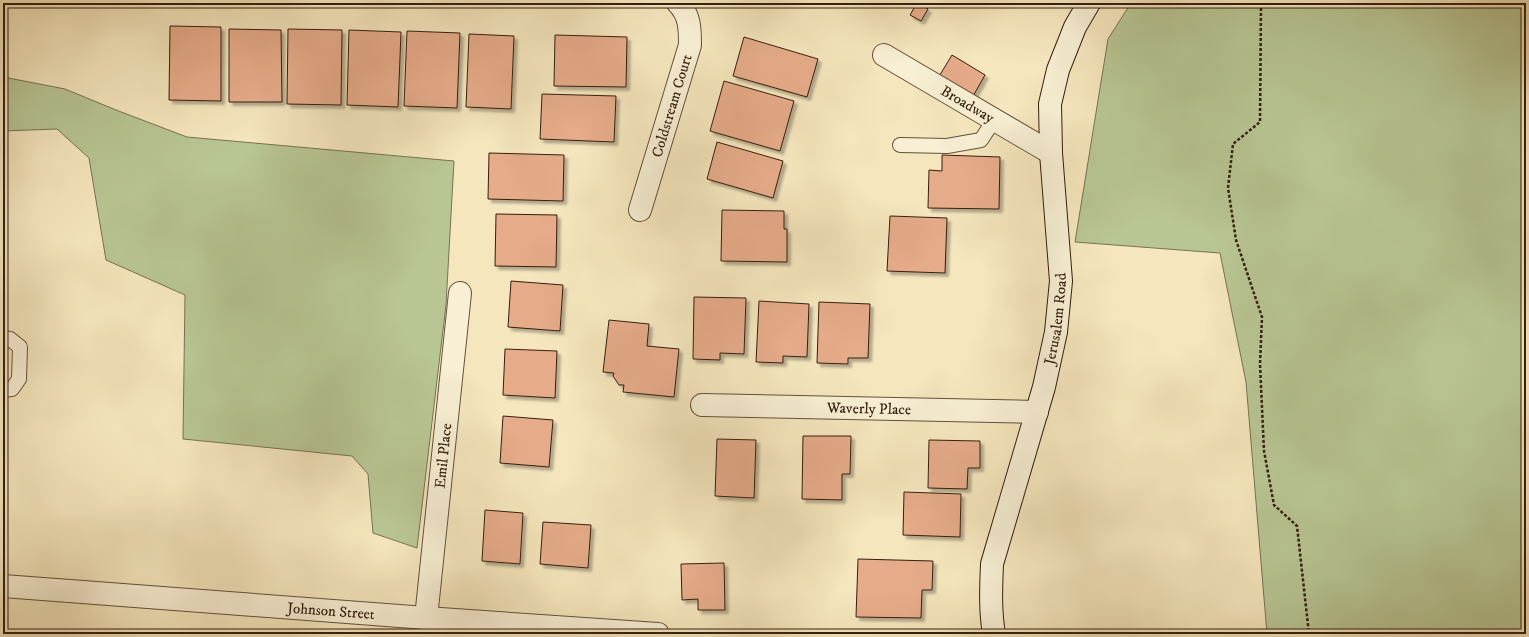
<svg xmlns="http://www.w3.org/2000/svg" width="1529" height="637" viewBox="0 0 1529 637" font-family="'IM FELL DW Pica',serif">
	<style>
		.green { fill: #b8c694; stroke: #767252 }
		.building { fill: #e6ab89; stroke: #341e10; filter: url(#shadow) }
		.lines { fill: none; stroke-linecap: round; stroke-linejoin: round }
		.lane-casing { stroke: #64503b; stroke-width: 16 }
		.street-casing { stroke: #64503b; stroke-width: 24 }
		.secondary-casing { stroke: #341e10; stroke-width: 24 }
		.path { stroke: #341e10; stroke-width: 2.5; stroke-dasharray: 3 2; stroke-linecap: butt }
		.lane { stroke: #f8efd4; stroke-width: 14 }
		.street { stroke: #f8efd4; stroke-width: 22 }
		.secondary { stroke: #f8efd4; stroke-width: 22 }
		.labels { text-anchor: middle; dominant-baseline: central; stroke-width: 3.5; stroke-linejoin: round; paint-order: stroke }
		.street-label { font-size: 15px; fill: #341e10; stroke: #f8efd4 }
	</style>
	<defs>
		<filter id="shadow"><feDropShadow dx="3.5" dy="3.5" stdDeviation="1" flood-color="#0004"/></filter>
	</defs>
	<rect width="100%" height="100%" fill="#f5e6bd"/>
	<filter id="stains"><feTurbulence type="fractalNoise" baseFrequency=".005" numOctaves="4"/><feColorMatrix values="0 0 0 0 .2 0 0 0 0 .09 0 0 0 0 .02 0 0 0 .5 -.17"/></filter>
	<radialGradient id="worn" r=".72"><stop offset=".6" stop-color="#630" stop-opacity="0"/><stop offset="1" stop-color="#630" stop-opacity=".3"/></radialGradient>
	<path class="green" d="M 1131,3 L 1526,3 L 1526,634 L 1267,634 L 1246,382 L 1220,253 L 1075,242 L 1108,39 Z
		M 3,77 L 65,89 L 116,110 L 187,137 L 454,161 L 446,305 L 417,548 L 373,533 L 368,474 L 352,456 L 183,439 L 185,295 L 106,260 L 89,158 L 57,129 L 3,131 Z"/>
	<path class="building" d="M 917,3 L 928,9 L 921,21 L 910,15 Z
		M 170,26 L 221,27 L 221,101 L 169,100 Z
		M 229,29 L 281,30 L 282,102 L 229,102 Z
		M 288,29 L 342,30 L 341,105 L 287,104 Z
		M 349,30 L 401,32 L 398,107 L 347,105 Z
		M 407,31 L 460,33 L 457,108 L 404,106 Z
		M 469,34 L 514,36 L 511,109 L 466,107 Z
		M 555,35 L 627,37 L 626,87 L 554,86 Z
		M 744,37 L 818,59 L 807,97 L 733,76 Z
		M 952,55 L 985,75 L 972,98 L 938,78 Z
		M 724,81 L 794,101 L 780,151 L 710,131 Z
		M 542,94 L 616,96 L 614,142 L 540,139 Z
		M 717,142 L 783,161 L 773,198 L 707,179 Z
		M 489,153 L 564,155 L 563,201 L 488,199 Z
		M 942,155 L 1000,157 L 999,209 L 928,208 L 929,170 L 942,171 Z
		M 722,210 L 784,211 L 784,229 L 787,229 L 787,262 L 721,261 Z
		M 496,214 L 557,215 L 556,267 L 495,266 Z
		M 890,216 L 947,218 L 945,273 L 887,271 Z
		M 511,281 L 563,285 L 560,331 L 508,327 Z
		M 694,297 L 746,298 L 744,354 L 720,353 L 720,360 L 693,359 Z
		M 759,301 L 809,304 L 807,357 L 783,356 L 783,363 L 756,362 Z
		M 819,302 L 870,304 L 868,358 L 848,358 L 848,364 L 817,363 Z
		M 609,320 L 649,324 L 647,346 L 679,349 L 674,397 L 623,392 L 624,385 L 619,385 L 613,376 L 614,373 L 603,372 Z
		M 505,349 L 557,351 L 555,398 L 503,395 Z
		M 503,416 L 553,420 L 549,467 L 500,463 Z
		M 803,436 L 851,436 L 850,474 L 842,474 L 842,500 L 802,499 Z
		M 717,439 L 756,440 L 754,498 L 715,496 Z
		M 929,440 L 980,441 L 980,468 L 968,468 L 967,489 L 928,488 Z
		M 904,492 L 961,494 L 960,537 L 903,535 Z
		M 485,510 L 523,513 L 520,564 L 482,561 Z
		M 543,522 L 591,525 L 588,568 L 540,564 Z
		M 858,559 L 933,561 L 932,590 L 922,590 L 921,618 L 856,617 Z
		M 724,563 L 725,610 L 698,610 L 698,599 L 682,600 L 681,564 Z"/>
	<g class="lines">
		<g class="lane-casing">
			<path id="lane" d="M 900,145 L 947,146 L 981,140 L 994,120
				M 3,338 L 10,339 L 20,347 L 19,379 L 12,389 L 3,390"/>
		</g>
		<g class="street-casing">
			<g id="street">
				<path id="s1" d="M 884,55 L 1051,153"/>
				<path id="s2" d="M 640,210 L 690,45 C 690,29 690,15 678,3"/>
				<path id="s3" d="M 702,405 L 1037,412"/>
				<path id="s4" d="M 3,586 L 426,618 L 658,634"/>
				<path id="s5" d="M 426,618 L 460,293"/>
			</g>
		</g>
		<g class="secondary-casing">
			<g id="secondary">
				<path id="s6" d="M 994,634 C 990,611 991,588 992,564 L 1044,387 L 1056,332 L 1061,281 L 1051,153 L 1050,104 L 1058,70 L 1075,27 L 1089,3"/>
			</g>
		</g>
		<path class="path" d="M 1261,3 L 1260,122 L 1233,144 L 1228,188 L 1236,240 L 1262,317 L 1260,364 L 1264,451 L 1274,505 L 1297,526 L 1309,634"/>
		<use href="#lane" class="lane"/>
		<use href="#street" class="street"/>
		<use href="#secondary" class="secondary"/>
	</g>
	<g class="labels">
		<g class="street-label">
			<text stroke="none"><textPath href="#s1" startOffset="97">Broadway</textPath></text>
			<text stroke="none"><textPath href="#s2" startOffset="109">Coldstream Court</textPath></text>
			<text stroke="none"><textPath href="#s6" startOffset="324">Jerusalem Road</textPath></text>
			<text stroke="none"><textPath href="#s3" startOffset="167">Waverly Place</textPath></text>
			<text stroke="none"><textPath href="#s5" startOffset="163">Emil Place</textPath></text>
			<text stroke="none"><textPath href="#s4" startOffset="329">Johnson Street</textPath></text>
		</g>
	</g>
	<rect width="1529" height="637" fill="none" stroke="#f5e6bd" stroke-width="16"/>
	<rect x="4" y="4" width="1521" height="629" fill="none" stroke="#341e10" stroke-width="2"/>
	<rect x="8" y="8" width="1513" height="621" fill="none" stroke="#341e10"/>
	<rect width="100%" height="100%" filter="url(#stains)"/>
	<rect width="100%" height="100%" fill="url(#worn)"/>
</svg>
